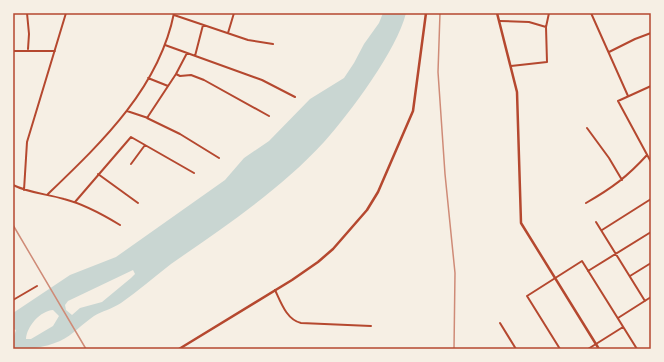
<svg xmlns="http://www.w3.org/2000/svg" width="664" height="362" viewBox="0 0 664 362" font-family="Ubuntu,sans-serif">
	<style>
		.water { fill: #c9d6d2; fill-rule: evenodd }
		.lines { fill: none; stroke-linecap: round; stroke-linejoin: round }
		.minor { stroke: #b5482f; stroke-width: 2 }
		.tertiary { stroke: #b5482f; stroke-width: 2.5 }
		.rail { stroke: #cf8b77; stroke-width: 1.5 }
		.neatline { fill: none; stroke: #b5482f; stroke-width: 1.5 }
	</style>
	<rect width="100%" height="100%" fill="#f6efe4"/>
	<path class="water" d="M 383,13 L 406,13 C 397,50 350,113 324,142 C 280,190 224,227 171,264 C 154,277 138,291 121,303 C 112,309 102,311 94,316 C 82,324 73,335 60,341 C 44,348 30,349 13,349 L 13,339 L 16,330 L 13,329 L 13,313 L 70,275 L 116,257 L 225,180 L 244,158 L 269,141 L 310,99 L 344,78 L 354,63 L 364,44 L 379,23 ZM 133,270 L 135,274 L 131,278 L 102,302 L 80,308 L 72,315 L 66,310 L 65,305 L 68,301 ZM 53,310 L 59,316 L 53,326 L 31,339 L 26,339 C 27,326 40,311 53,310 Z"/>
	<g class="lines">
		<path class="minor" d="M 27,13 L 29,34 L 28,49
			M 591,13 L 628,96
			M 174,15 L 248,40 L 273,44
			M 500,21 L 529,22 L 546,27
			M 228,33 L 234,13
			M 165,45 L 262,80 L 295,97
			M 13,51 L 55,51
			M 609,52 L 635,39 L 651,33
			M 187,53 L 176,74 L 147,118 L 180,134 L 219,158
			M 195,56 L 203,25
			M 511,66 L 547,62 L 546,27 L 549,13
			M 176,74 L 180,76 L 191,75 L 204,80 L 269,116
			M 148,78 L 168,86
			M 651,86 L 618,101 L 651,162
			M 127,111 L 148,118
			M 587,128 L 609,158 L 622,180
			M 131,164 L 145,145
			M 98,174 L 138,203
			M 13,185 C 29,193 47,194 64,199 C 84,204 102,214 120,225
			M 24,190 L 27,142 L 66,13
			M 47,195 C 100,144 159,89 174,13
			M 75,202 L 131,137 L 194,173
			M 586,203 C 612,188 627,177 647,155
			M 596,222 L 645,301
			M 602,230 L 651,199
			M 588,271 L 651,232
			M 630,276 L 651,263
			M 275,290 C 281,303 287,320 301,323 L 371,326
			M 13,300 L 37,286
			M 618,318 L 651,297
			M 500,323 L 516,349
			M 560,349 L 527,296 L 582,261 L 637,349
			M 588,349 L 623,327"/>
		<path class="tertiary" d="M 497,13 L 517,92 L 521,223 L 599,349
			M 179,349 L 292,280 L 318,262 L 333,249 L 367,210 L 378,192 L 413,111 L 426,13"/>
		<path class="rail" d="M 440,13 L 438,72 L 445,174 L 455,273 L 454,349
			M 13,225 L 86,349"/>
	</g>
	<rect width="664" height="362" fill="none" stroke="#f6efe4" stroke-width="28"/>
	<rect x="14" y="14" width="636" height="334" class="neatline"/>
</svg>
